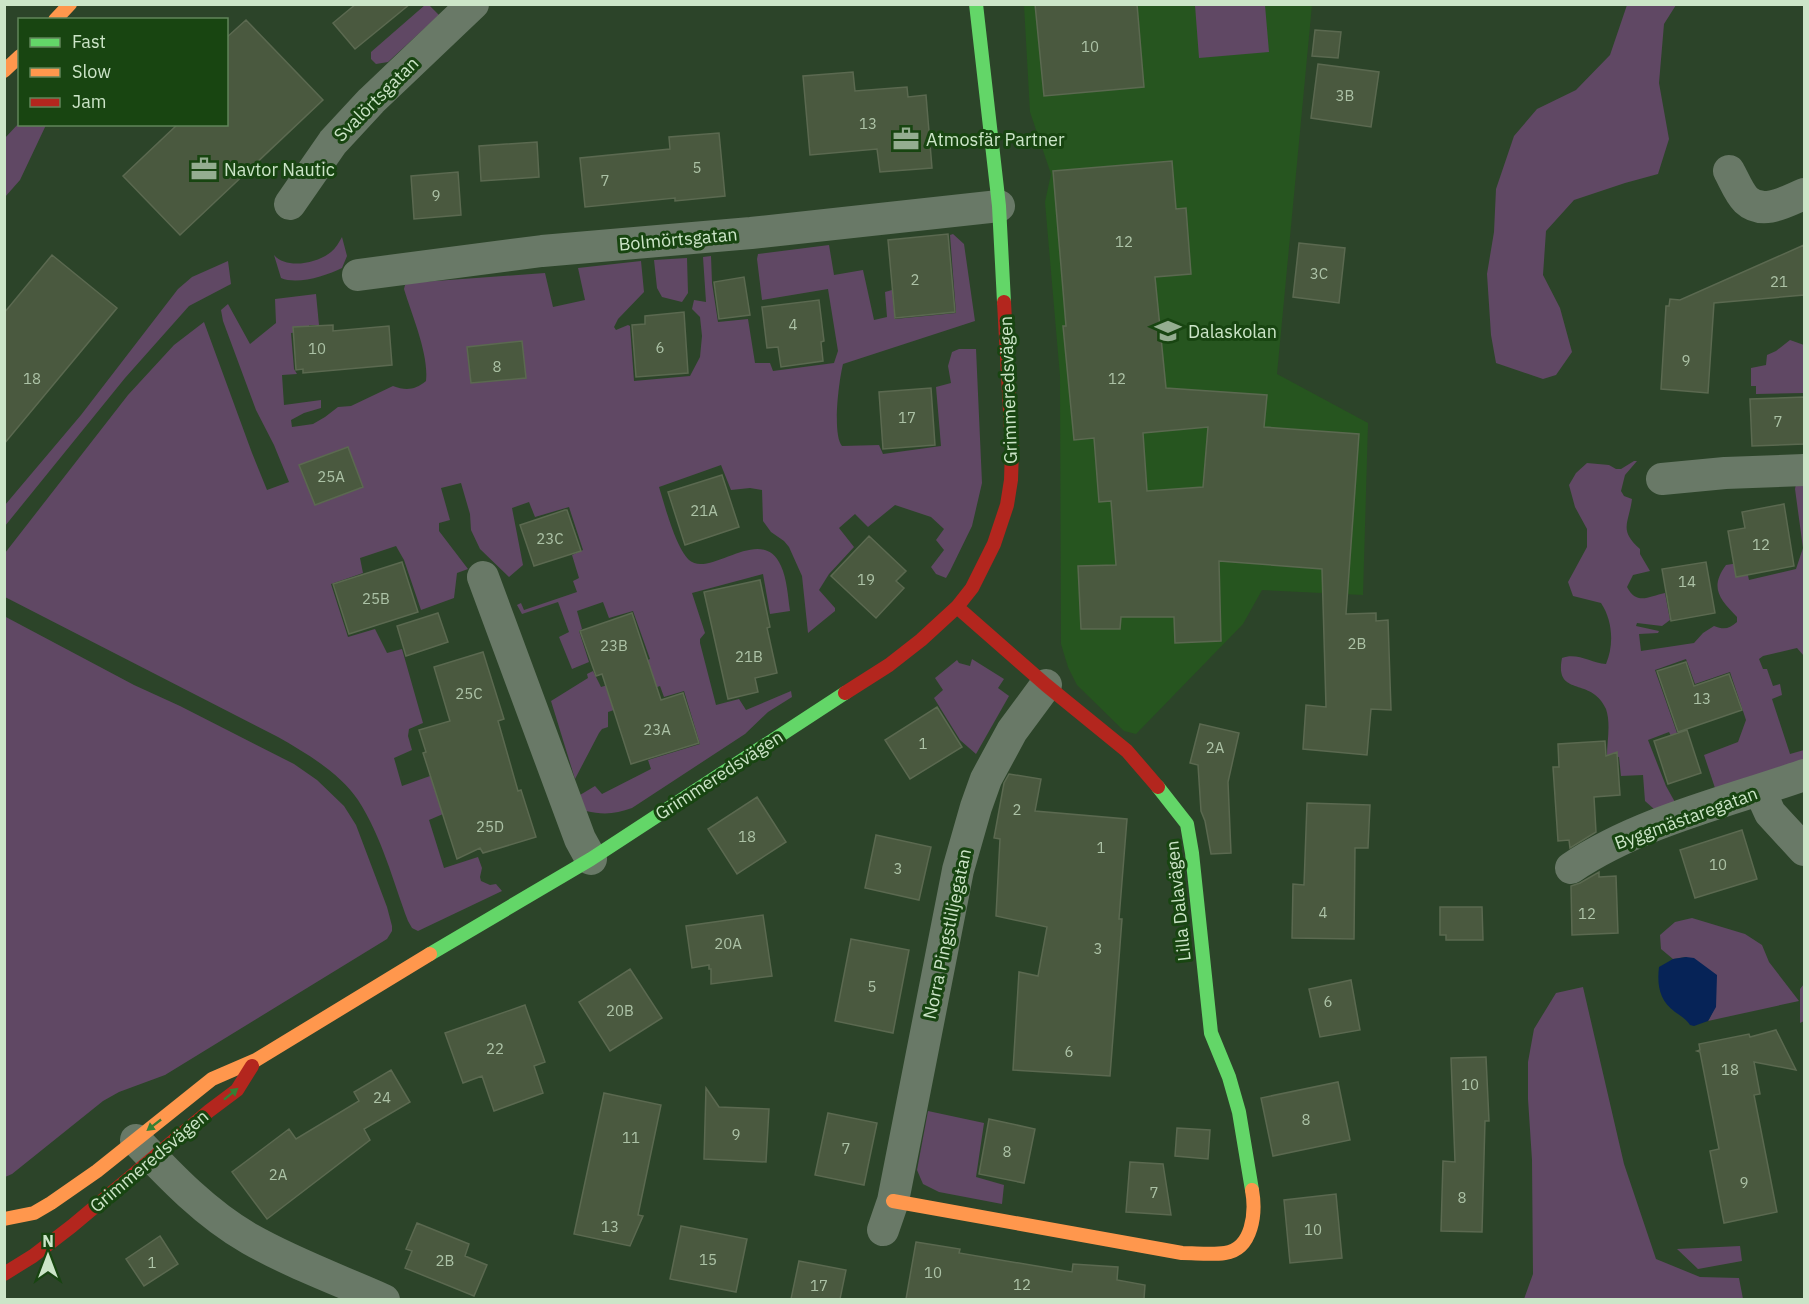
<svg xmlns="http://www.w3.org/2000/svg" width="1809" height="1304" viewBox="0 0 1809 1304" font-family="'IBM Plex Sans',sans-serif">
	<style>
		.built { fill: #26551f }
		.green { fill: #604864 }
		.water { fill: #062357 }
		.building { fill: #4a593f; stroke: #5b6950; stroke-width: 1.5; fill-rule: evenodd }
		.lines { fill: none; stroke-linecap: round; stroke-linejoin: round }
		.street { stroke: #697967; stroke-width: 32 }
		.fast { stroke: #63d668; stroke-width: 14 }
		.slow { stroke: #ff974d; stroke-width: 14 }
		.jam { stroke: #b3261e; stroke-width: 14 }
		.oneway { fill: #367f34 }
		.labels { text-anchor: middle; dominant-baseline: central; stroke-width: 6; stroke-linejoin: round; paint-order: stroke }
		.number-label { font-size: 15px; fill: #acc2a6 }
		.street-label { font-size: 18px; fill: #cce5c8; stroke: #184511 }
		.poi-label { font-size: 18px; fill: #cce5c8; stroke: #184511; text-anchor: start }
	</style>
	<rect width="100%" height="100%" fill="#2c4429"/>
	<path class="built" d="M 1024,5 L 1312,5 L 1277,374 L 1368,423 L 1363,595 L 1262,590 L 1243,624 L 1136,734 L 1124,731 L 1077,685 L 1068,667 L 1061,644 L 1060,376 L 1045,202 L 1051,174 L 1030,112 Z"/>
	<path class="green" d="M 425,5 L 429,5 L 439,15 L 388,62 L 376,64 L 371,59 L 371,52 Z
		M 1195,5 L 1265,5 L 1269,52 L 1199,58 Z
		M 1627,5 L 1676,5 L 1664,24 L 1659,83 L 1669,139 L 1658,174 L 1625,183 L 1574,200 L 1546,231 L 1543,275 L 1560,308 L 1572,352 L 1556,375 L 1543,379 L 1496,363 L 1491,335 L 1487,274 L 1494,232 L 1496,189 L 1514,136 L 1537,109 L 1576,90 L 1610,55 Z
		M 19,123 L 46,125 L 20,180 L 5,197 L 5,138 Z
		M 953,234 L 964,244 L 975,321 L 843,364 C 839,380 832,434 842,446 L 879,445 L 883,454 L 941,446 L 936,387 L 951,383 L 948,366 L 952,352 L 959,349 L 976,349 L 982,483 L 972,526 L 950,571 L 946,578 L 936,574 L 931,567 L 944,550 L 936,540 L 944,529 L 931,517 L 895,505 L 868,527 L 855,514 L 839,528 L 854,547 L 829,574 L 819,590 L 835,608 L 835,611 L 808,633 L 802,576 L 789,547 L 784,541 L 771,532 L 763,521 L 762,490 L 750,488 L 731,490 L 721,465 L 659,487 C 665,506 675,546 689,560 C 710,579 762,522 781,566 C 787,579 788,597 790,611 L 770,614 L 763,574 L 692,593 L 705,633 L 700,639 L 700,643 L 716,705 L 739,699 L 746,710 L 791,691 L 792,697 L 768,712 L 745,734 L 632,808 C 616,814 603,815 586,811 L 580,795 L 595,786 L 602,794 L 651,769 L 648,760 L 700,744 L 684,691 L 664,697 L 660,686 L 640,693 L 641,701 L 608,712 L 608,727 L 602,729 L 599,733 L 575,779 L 551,701 L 588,678 L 587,674 L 593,671 L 601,687 L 647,673 L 643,662 L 650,659 L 633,611 L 609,618 L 603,602 L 577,611 L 582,629 L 579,631 L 589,662 L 572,669 L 559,637 L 569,632 L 558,602 L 522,614 L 517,605 L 521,603 L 524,610 L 577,592 L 573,581 L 579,578 L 572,555 L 583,550 L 569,507 L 535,517 L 529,502 L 512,508 L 523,565 L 509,577 L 480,549 L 471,530 L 470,514 L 461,483 L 441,488 L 450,520 L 439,523 L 439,531 L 468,569 L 457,573 L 454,598 L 421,610 L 404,560 L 396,546 L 360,558 L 363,573 L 331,584 L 348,637 L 375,629 L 387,653 L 402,649 L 423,723 L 409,729 L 408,736 L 412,750 L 394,758 L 402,786 L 461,765 L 443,814 L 429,820 L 444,868 L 478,857 L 482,868 L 480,877 L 481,881 L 490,885 L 496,884 L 502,891 L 418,931 L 412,928 L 408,921 C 393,881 382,837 358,800 C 340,773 306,753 278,737 L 5,597 L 5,553 L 128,395 L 174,345 L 204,322 L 252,453 L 267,490 L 289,482 L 274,445 L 256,410 L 223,321 L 221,310 L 228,304 L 250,344 L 276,323 L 275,299 L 316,294 L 319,325 L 309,325 L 310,331 L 291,333 L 294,369 L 297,374 L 282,375 L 284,405 L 321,400 L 321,408 L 304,413 L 291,420 L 292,427 L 313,424 L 325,417 L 338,407 L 351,406 L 393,386 C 406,391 415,390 426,381 C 429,354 412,316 404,289 L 405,285 L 408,283 L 545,273 L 553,307 L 585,300 L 578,268 L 641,261 L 644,292 L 618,319 L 614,327 L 616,330 L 628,325 L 630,326 L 634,381 L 690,376 L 700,357 L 702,336 L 700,317 L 692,309 L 694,300 L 706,302 L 703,257 L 711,256 L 712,283 L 718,322 L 748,319 L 755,363 L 770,363 L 773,371 L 834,363 L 838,351 L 828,289 L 762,300 L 757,259 L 758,254 L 829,245 L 834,275 L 863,270 L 874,320 L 887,317 L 885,292 L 892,290 L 895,319 L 956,313 L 950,235 Z
		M 342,237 L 347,256 L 342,268 C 326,276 297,285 281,278 L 274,255 C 287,270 318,263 331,252 C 336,248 339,242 342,237 Z
		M 687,258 L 688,293 L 682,302 L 662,297 L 657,288 L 654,260 Z
		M 228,261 L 231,284 L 189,306 L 125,378 L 5,526 L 5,505 L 81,415 L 178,289 L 192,277 Z
		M 1790,340 L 1804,345 L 1804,393 L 1756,394 L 1756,386 L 1751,386 L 1751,368 L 1766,365 L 1767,355 L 1776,351 Z
		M 1634,461 L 1637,461 L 1625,475 L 1621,491 L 1624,496 L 1632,499 C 1629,523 1618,530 1640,549 L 1640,554 L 1650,571 L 1633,575 L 1627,587 C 1637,606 1649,596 1665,593 L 1670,620 L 1662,626 L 1637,623 L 1636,626 L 1659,631 L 1658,633 L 1639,634 L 1641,651 L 1694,643 L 1703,633 L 1714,626 C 1724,630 1729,629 1737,622 L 1737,617 C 1720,599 1709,588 1726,565 L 1745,562 L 1749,580 L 1796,569 L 1803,548 L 1795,489 L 1796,484 L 1804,482 L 1804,656 L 1797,648 L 1763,656 L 1759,659 L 1763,669 L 1767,669 L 1773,686 L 1780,684 L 1782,695 L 1772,699 L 1790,754 L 1804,750 L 1804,762 L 1716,791 L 1704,755 L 1738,742 L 1746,720 L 1730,672 L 1695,684 L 1686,659 L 1655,670 L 1677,733 L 1685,731 L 1674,742 L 1669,732 L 1648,740 L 1666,786 L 1676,804 L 1654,809 L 1645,801 L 1643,775 L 1621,776 L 1619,757 L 1607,756 C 1607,741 1611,724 1606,709 C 1592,676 1554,698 1562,658 C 1577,652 1591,663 1606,664 C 1614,645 1613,621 1601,603 L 1573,596 L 1568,582 L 1587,547 L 1587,529 L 1575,507 L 1569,485 L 1576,473 L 1587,463 L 1609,465 L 1616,469 L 1621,469 Z
		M 4,616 L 134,685 L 180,706 L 294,764 L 317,780 L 344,806 L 356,825 L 387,907 L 392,926 L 392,931 L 387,939 L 165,1075 L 119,1092 L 103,1101 L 12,1174 L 5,1177 Z
		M 972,659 L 1004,679 L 998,688 L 1009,696 L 976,754 L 960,740 L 934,698 L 943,690 L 935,678 L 957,660 L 959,663 L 970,666 Z
		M 1692,918 L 1745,934 L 1762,945 L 1769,962 L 1799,1001 L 1708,1021 C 1716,1009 1714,1002 1716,989 L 1686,957 L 1673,959 L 1661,949 L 1660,935 L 1675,922 Z
		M 1804,984 L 1804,1021 L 1800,1023 L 1800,989 Z
		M 1583,987 L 1624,1164 L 1656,1259 L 1700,1277 L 1739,1278 L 1743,1299 L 1524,1299 L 1533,1274 L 1532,1160 L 1528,1099 L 1528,1062 L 1534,1029 L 1556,993 Z
		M 928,1111 L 984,1123 L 976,1177 L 1004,1185 L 1002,1204 L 939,1192 L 923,1184 L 917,1170 Z
		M 1740,1246 L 1742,1261 L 1698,1269 L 1677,1249 Z"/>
	<path class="water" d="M 1686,957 L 1694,958 L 1717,975 L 1716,1007 L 1708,1021 L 1694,1026 L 1690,1025 C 1686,1019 1681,1016 1675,1012 C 1659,1000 1657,985 1659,967 L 1673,959 Z"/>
	<path class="building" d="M 356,4 L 410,4 L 355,49 L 333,23 Z
		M 1035,4 L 1137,4 L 1144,87 L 1044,96 Z
		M 246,20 L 323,100 L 180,235 L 123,176 L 178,124 L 226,124 L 226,38 Z
		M 1315,30 L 1341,32 L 1338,58 L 1312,56 Z
		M 1318,64 L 1379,72 L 1371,127 L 1311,118 Z
		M 853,72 L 855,91 L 907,87 L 908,97 L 926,95 L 932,168 L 880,172 L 877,149 L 810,155 L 803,76 Z
		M 719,133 L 725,196 L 675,201 L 675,198 L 585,207 L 580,158 L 670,149 L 669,137 Z
		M 537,142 L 539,177 L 481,181 L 479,146 Z
		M 1172,161 L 1176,209 L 1186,208 L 1191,274 L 1155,277 L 1166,388 L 1267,395 L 1264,427 L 1359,434 L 1346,614 L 1376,613 L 1376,621 L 1388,620 L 1391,710 L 1371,709 L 1367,755 L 1303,749 L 1306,705 L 1326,707 L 1322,569 L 1219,561 L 1221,641 L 1175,643 L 1174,617 L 1121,617 L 1120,629 L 1081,629 L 1078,566 L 1116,565 L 1111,501 L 1099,502 L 1094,438 L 1074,440 L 1063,326 L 1066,326 L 1053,171 ZM 1208,427 L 1203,487 L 1147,491 L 1143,433 Z
		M 458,172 L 461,215 L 414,219 L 411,176 Z
		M 948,234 L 955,312 L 895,318 L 888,240 Z
		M 1299,243 L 1345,248 L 1339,303 L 1293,297 Z
		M 1804,245 L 1804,295 L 1714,303 L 1708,393 L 1661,389 L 1666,306 L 1669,306 L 1670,299 L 1680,300 Z
		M 52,255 L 117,308 L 4,444 L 4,313 Z
		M 744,277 L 750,315 L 719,319 L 714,282 Z
		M 819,300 L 824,341 L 821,342 L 823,361 L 781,367 L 778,347 L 767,348 L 762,307 Z
		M 684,312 L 688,373 L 636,377 L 632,325 L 645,324 L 645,316 Z
		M 333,325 L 333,331 L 389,326 L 392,365 L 303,373 L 303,369 L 296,370 L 293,327 Z
		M 522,341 L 526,378 L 471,383 L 467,347 Z
		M 931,388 L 935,445 L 883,449 L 879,392 Z
		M 1804,397 L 1804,444 L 1752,446 L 1750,399 Z
		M 348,447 L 363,487 L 315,505 L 299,465 Z
		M 722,475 L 739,527 L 685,545 L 668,492 Z
		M 1784,504 L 1794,566 L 1736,577 L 1728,531 L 1745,528 L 1742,512 Z
		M 565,510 L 567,510 L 581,551 L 534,566 L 520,525 Z
		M 869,536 L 906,571 L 896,581 L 904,588 L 876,618 L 831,576 Z
		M 402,562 L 418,612 L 349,634 L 333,584 Z
		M 1706,562 L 1715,613 L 1671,621 L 1662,569 Z
		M 760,580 L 770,627 L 767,628 L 777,673 L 755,678 L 758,692 L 728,699 L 704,592 Z
		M 438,613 L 448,642 L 406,656 L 397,626 Z
		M 632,613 L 661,700 L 683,693 L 699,743 L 631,764 L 602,674 L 596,676 L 580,631 Z
		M 483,652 L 504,719 L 498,721 L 518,791 L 521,790 L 536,837 L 483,853 L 480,848 L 457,859 L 423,753 L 426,752 L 419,730 L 450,721 L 434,667 Z
		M 1686,662 L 1694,686 L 1729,674 L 1742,710 L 1678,732 L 1657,671 Z
		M 937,707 L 962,747 L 910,779 L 885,740 Z
		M 1200,724 L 1239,733 L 1228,782 L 1231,853 L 1211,854 L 1205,821 L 1201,811 L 1198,765 L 1190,763 Z
		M 1687,730 L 1701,773 L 1668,784 L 1654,741 Z
		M 1605,741 L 1606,756 L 1617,752 L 1620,795 L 1594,797 L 1596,832 L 1570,848 L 1569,840 L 1558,841 L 1553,767 L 1559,767 L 1558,744 Z
		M 1009,774 L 1041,779 L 1035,811 L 1127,819 L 1119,919 L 1122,919 L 1110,1076 L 1013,1070 L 1019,972 L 1038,976 L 1047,927 L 996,916 L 1000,839 L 994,838 L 1004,783 Z
		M 757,797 L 786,842 L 737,874 L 708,829 Z
		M 1307,803 L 1370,805 L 1368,848 L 1355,848 L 1354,939 L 1292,938 L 1293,884 L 1304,885 Z
		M 1742,830 L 1757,879 L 1695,898 L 1680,850 Z
		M 876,835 L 931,847 L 919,900 L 865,888 Z
		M 1599,872 L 1599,877 L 1616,876 L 1618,933 L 1572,935 L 1571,886 L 1580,883 Z
		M 1440,907 L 1482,907 L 1483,940 L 1446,940 L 1446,935 L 1440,935 Z
		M 763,915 L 772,976 L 711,984 L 711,969 L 709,969 L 709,965 L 692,968 L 686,926 Z
		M 851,939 L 909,950 L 893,1033 L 835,1021 Z
		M 630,969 L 662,1018 L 610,1051 L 579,1002 Z
		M 1351,980 L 1360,1030 L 1320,1037 L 1309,989 Z
		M 525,1005 L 545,1062 L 534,1066 L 543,1093 L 494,1111 L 482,1076 L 463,1083 L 445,1033 Z
		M 1776,1030 L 1796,1070 L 1754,1062 L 1760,1094 L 1754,1095 L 1777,1212 L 1724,1223 L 1710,1151 L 1719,1149 L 1700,1052 L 1697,1051 L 1700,1050 L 1699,1044 L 1749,1034 L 1750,1037 Z
		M 1486,1057 L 1489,1121 L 1485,1121 L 1482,1232 L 1441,1231 L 1443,1161 L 1455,1162 L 1451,1058 Z
		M 391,1070 L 410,1102 L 364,1129 L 370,1140 L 267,1219 L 232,1172 L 289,1129 L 296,1139 L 359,1101 L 354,1092 Z
		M 1338,1082 L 1350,1140 L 1273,1156 L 1261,1098 Z
		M 706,1088 L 719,1107 L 769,1109 L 766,1162 L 704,1159 Z
		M 604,1093 L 661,1105 L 638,1215 L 643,1216 L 630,1246 L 574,1234 Z
		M 828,1113 L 877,1123 L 864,1185 L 815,1175 Z
		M 989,1119 L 1035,1129 L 1024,1183 L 979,1174 Z
		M 1177,1128 L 1210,1130 L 1208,1159 L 1175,1156 Z
		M 1130,1162 L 1163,1164 L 1171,1215 L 1126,1212 Z
		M 1336,1194 L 1342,1258 L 1290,1263 L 1284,1200 Z
		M 417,1223 L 469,1244 L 465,1256 L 487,1265 L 474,1296 L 405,1268 L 412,1251 L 406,1249 Z
		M 681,1226 L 747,1239 L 736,1292 L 670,1279 Z
		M 160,1236 L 178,1264 L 144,1286 L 126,1259 Z
		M 916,1242 L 960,1249 L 959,1253 L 1072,1272 L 1073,1264 L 1118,1267 L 1117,1280 L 1145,1285 L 1144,1299 L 906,1299 Z
		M 799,1261 L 846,1270 L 840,1299 L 791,1299 Z"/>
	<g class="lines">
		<path class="street" d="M 1729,171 C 1734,180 1739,193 1746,200 C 1763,216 1787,201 1804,194
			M 290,204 L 333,142 L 371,101 L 473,4
			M 358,275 L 542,251 L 751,233 L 999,206
			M 1662,479 L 1725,473 L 1804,470
			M 483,577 L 580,839 L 591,859
			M 1760,791 L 1770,813 L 1804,850
			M 1571,868 C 1639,822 1727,802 1804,775
			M 136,1140 C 170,1176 206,1214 250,1239 C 292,1263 339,1280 384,1300
			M 883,1230 L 893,1201 L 958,870 L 976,807 L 986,779 L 1012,731 L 1046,685"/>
		<path class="fast" d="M 976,4 L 999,206 L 1004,302
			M 1158,787 L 1187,824 L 1192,853 L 1211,1033 L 1229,1077 L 1239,1112 L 1252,1190
			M 430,954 L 591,859 L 845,693"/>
		<path class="slow" d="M 55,20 L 70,4
			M 4,71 L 20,56
			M 893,1201 L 1182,1253 C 1196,1253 1211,1255 1225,1253 C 1253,1249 1256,1212 1252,1190
			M 4,1219 L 34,1213 L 51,1203 L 97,1171 L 212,1079 L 256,1060 L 430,954"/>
		<path class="jam" d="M 957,607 L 1046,685 L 1127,751 L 1158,787
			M 845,693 L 889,665 L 921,640 L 957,607 L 972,588 L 994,544 L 1007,505 L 1011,480 L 1012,449 L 1004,302
			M 4,1274 L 33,1256 L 72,1226 L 209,1111 L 237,1090 L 252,1066"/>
	</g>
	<defs><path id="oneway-solid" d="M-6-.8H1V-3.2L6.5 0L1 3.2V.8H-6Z" transform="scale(1.5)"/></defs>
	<g class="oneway">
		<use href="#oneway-solid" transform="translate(231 1094) rotate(-39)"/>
		<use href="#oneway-solid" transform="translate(154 1125) rotate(142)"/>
	</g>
	<defs>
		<g id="office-bare" transform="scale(2.07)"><path d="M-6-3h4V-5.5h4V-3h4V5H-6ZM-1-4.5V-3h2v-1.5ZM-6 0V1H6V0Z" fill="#94ad90" stroke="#184511" stroke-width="2.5" paint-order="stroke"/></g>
		<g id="school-bare" transform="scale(2.07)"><path d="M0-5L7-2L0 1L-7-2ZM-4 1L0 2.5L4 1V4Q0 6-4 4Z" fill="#94ad90" stroke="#184511" stroke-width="2.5" paint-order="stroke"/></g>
	</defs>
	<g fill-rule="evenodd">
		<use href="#office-bare" x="906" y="139"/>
		<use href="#office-bare" x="204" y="169"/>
		<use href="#school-bare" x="1168" y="331"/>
	</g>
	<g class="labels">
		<g class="number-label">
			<text x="1090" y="46">10</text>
			<text x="1345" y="95">3B</text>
			<text x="868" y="123">13</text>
			<text x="697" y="167">5</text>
			<text x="605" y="180">7</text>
			<text x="436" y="195">9</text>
			<text x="1124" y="241">12</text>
			<text x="1319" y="273">3C</text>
			<text x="915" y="279">2</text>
			<text x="1779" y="281">21</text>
			<text x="793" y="324">4</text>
			<text x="660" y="347">6</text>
			<text x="317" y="348">10</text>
			<text x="1686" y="360">9</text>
			<text x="497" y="366">8</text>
			<text x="32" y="378">18</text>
			<text x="1117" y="378">12</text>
			<text x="907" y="417">17</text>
			<text x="1778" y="421">7</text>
			<text x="331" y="476">25A</text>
			<text x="704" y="510">21A</text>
			<text x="550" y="538">23C</text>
			<text x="1761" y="544">12</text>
			<text x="866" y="579">19</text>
			<text x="1687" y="581">14</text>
			<text x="376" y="598">25B</text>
			<text x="1357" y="643">2B</text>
			<text x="614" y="645">23B</text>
			<text x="749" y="656">21B</text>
			<text x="469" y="693">25C</text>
			<text x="1702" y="698">13</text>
			<text x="657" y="729">23A</text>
			<text x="923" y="743">1</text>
			<text x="1215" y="747">2A</text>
			<text x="1017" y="809">2</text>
			<text x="490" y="826">25D</text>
			<text x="747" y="836">18</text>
			<text x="1101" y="847">1</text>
			<text x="1718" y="864">10</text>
			<text x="898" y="868">3</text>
			<text x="1323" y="912">4</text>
			<text x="1587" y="913">12</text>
			<text x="728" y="943">20A</text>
			<text x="1098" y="948">3</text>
			<text x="872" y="986">5</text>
			<text x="1328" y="1001">6</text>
			<text x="620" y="1010">20B</text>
			<text x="495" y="1048">22</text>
			<text x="1069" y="1051">6</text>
			<text x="1730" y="1069">18</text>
			<text x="1470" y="1084">10</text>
			<text x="382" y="1097">24</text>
			<text x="1306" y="1119">8</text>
			<text x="736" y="1134">9</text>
			<text x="631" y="1137">11</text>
			<text x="846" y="1148">7</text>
			<text x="1007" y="1151">8</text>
			<text x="278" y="1174">2A</text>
			<text x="1744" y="1182">9</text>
			<text x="1154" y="1192">7</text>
			<text x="1462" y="1197">8</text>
			<text x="610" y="1226">13</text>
			<text x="1313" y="1229">10</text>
			<text x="708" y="1259">15</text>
			<text x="445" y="1260">2B</text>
			<text x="152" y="1262">1</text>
			<text x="933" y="1272">10</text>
			<text x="1022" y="1284">12</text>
			<text x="819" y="1285">17</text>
		</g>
		<g class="street-label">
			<text transform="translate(376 99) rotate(-45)">Svalörtsgatan</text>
			<text transform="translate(678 239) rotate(-5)">Bolmörtsgatan</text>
			<text transform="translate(1008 390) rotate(-92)">Grimmeredsvägen</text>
			<text transform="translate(719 775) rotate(-33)">Grimmeredsvägen</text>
			<text transform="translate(1686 818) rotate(-20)">Byggmästaregatan</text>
			<text transform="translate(1178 901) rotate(-96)">Lilla Dalavägen</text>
			<text transform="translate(947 934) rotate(-78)">Norra Pingstliljegatan</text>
			<text transform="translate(149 1161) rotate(-40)">Grimmeredsvägen</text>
		</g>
		<g class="poi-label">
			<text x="926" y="139">Atmosfär Partner</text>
			<text x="224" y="169">Navtor Nautic</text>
			<text x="1188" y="331">Dalaskolan</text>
		</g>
	</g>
	<rect width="1809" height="1304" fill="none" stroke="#cce5c8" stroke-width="12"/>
	<rect x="18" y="18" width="210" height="108" fill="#184511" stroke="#60855a" stroke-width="1.5"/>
	<rect x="30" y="38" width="30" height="9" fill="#63d668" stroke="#60855a" stroke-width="1.5"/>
	<text x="72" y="48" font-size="18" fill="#cce5c8">Fast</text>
	<rect x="30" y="68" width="30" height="9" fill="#ff974d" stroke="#60855a" stroke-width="1.5"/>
	<text x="72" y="78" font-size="18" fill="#cce5c8">Slow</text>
	<rect x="30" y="98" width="30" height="9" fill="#b3261e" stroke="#60855a" stroke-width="1.5"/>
	<text x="72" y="108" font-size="18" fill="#cce5c8">Jam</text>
	<g transform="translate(48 1256)" stroke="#184511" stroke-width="4.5" paint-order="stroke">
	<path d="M0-4.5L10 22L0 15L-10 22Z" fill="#cce5c8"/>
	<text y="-9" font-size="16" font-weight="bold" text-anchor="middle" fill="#cce5c8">N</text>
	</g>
</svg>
